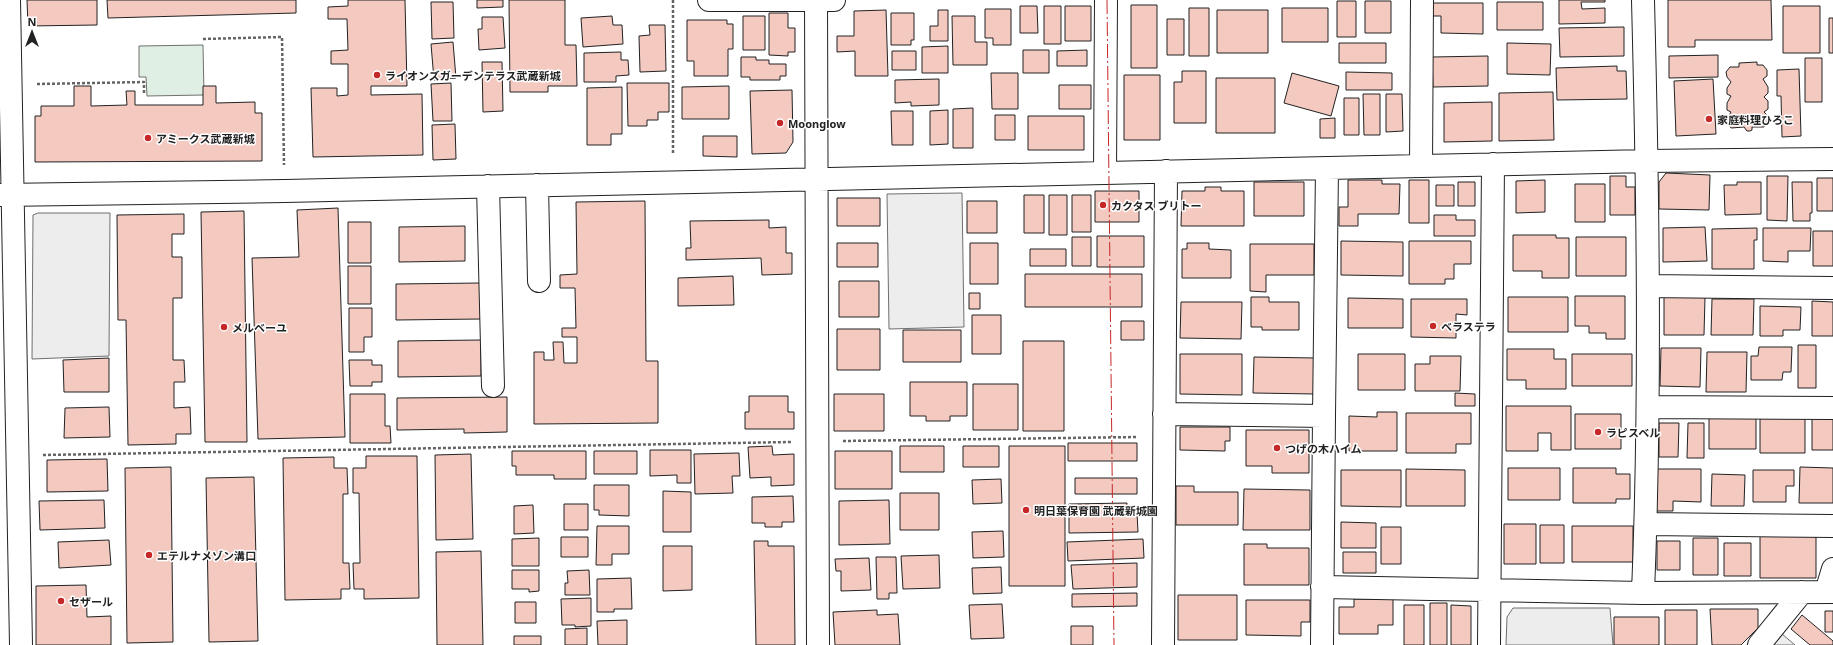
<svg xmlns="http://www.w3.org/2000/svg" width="1833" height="645" viewBox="0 0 1833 645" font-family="'Noto Sans','Noto Sans JP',sans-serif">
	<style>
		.green { fill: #e0efe3; stroke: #6f6f6f }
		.parking { fill: #ededed; stroke: #6f6f6f }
		.building { fill: #f3c9c0; stroke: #222 }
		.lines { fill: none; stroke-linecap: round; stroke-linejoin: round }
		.minor-casing { stroke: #222; stroke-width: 24 }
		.path { stroke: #646464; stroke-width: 2.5; stroke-dasharray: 3 2; stroke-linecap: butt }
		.minor { stroke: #fff; stroke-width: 22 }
		.power { stroke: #c62828; stroke-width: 1; stroke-dasharray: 14 3 2 3; stroke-linecap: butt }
		.poi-dot { fill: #c62828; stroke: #fff; stroke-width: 1.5 }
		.labels { text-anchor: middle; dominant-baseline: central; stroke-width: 3; stroke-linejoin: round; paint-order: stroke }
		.poi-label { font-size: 11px; font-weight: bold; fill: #222; stroke: #fff; text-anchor: start }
	</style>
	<rect width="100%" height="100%" fill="#fff"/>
	<path class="green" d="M 203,45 L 204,95 L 147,96 L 146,77 L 139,77 L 139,46 Z"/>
	<path class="parking" d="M 962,193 L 964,327 L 889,329 L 887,194 Z
		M 38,213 L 110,213 L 109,356 L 32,359 L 33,215 Z
		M 1513,608 L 1610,608 L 1613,645 L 1506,645 L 1507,617 Z
		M 1782,634 L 1795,645 L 1773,645 Z"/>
	<path class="building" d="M 27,0 L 97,0 L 97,25 L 28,26 Z
		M 107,0 L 296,0 L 296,13 L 108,18 Z
		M 348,0 L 405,0 L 407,86 L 371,86 L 371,95 L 422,94 L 423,155 L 313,157 L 311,88 L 337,88 L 337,96 L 348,95 L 348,64 L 331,64 L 331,51 L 348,50 L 347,19 L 328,19 L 328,7 L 348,6 Z
		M 477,0 L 503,0 L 503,7 L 477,8 Z
		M 509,0 L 565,0 L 565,45 L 576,45 L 577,86 L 548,86 L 548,92 L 510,92 Z
		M 1559,0 L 1605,0 L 1605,2 L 1581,2 L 1582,9 L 1605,8 L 1605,23 L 1559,24 Z
		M 1668,0 L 1771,0 L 1772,40 L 1695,40 L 1695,47 L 1668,47 Z
		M 1337,1 L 1356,1 L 1356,37 L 1337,37 Z
		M 1365,1 L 1391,1 L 1391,33 L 1365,33 Z
		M 431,2 L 453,2 L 454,38 L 432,39 Z
		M 1497,2 L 1543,2 L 1543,30 L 1497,30 Z
		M 1431,3 L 1483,3 L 1483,34 L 1441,33 L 1441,16 L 1431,16 Z
		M 1131,5 L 1157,5 L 1157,68 L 1131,68 Z
		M 1020,6 L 1037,6 L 1038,33 L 1020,33 Z
		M 1044,6 L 1061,6 L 1061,44 L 1044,44 Z
		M 1065,6 L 1091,6 L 1091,41 L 1065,41 Z
		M 1783,6 L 1820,6 L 1820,53 L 1783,53 Z
		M 1189,8 L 1209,8 L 1209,56 L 1189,56 Z
		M 1282,8 L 1328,8 L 1328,42 L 1282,42 Z
		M 985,9 L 1011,9 L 1011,45 L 993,45 L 993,38 L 985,38 Z
		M 886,10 L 888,76 L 855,76 L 855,51 L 837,52 L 837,36 L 854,36 L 854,11 Z
		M 938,10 L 948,10 L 948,41 L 930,41 L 930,26 L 938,26 Z
		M 1217,10 L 1268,10 L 1268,53 L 1217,53 Z
		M 769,13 L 788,13 L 788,28 L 795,28 L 795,52 L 788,52 L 788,56 L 769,55 Z
		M 891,13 L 914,13 L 914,40 L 911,40 L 911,45 L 891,45 Z
		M 612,16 L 613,25 L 622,25 L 623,44 L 583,47 L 581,18 Z
		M 743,16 L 765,16 L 765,50 L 743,50 Z
		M 952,16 L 975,16 L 975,42 L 987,42 L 987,65 L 953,65 Z
		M 482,17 L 503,17 L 505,48 L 479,50 L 478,29 L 482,29 Z
		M 1829,18 L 1833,18 L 1833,53 L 1829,53 Z
		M 1167,19 L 1184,19 L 1184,55 L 1167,55 Z
		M 687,20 L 727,20 L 727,24 L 733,24 L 733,49 L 728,49 L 728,76 L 694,76 L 694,61 L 687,61 Z
		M 649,25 L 665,25 L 666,71 L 640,72 L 639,36 L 650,35 Z
		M 1624,27 L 1624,56 L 1560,57 L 1559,28 Z
		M 453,42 L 456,78 L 434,80 L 431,44 Z
		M 1339,43 L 1386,43 L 1386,63 L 1339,63 Z
		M 1507,43 L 1551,44 L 1550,75 L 1507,74 Z
		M 948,46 L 948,73 L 922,73 L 922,47 Z
		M 1023,50 L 1049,50 L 1049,73 L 1023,73 Z
		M 1087,50 L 1087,66 L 1057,66 L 1057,51 Z
		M 892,51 L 916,51 L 916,70 L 892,70 Z
		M 621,52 L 621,60 L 628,60 L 629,75 L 616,76 L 616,82 L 584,82 L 584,53 Z
		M 1718,55 L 1718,77 L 1669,78 L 1669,56 Z
		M 1488,56 L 1488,86 L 1433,87 L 1432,57 Z
		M 741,57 L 756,57 L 756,60 L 769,60 L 769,64 L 786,64 L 786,76 L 780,76 L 780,80 L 750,80 L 750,77 L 741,77 Z
		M 1805,58 L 1822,58 L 1822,102 L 1805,102 Z
		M 482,62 L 502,62 L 503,111 L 483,112 Z
		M 1757,62 L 1757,65 L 1763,65 L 1767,70 L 1767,76 L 1763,79 L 1768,87 L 1768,93 L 1764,97 L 1768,101 L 1768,109 L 1764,112 L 1768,116 L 1767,123 L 1764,127 L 1752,127 L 1752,130 L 1750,131 L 1747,131 L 1744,127 L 1731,128 L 1728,124 L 1728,117 L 1731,112 L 1727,110 L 1727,103 L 1731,96 L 1727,94 L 1727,88 L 1731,82 L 1727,77 L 1726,72 L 1730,67 L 1739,67 L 1739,63 Z
		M 1617,66 L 1617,71 L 1626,71 L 1627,99 L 1557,100 L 1556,68 Z
		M 1799,69 L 1801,136 L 1782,137 L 1781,96 L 1777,96 L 1777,70 Z
		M 1182,71 L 1206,71 L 1206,123 L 1174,123 L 1174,82 L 1182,82 Z
		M 1346,72 L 1392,73 L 1392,90 L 1346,90 Z
		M 991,73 L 1018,73 L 1018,109 L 992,109 Z
		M 1292,73 L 1339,86 L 1331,116 L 1284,103 Z
		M 1124,75 L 1160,75 L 1160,140 L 1124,140 Z
		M 1216,78 L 1275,78 L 1275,133 L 1216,133 Z
		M 939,79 L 939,105 L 911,106 L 911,102 L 895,103 L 895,80 Z
		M 1713,79 L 1716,134 L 1676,136 L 1674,81 Z
		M 451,83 L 452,121 L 433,121 L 431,84 Z
		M 627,83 L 669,83 L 669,112 L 658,112 L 658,120 L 647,120 L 647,126 L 628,126 Z
		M 1059,85 L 1091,85 L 1091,109 L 1059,109 Z
		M 74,86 L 91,86 L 91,106 L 127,105 L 126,91 L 135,91 L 135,105 L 203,105 L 203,86 L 216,86 L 216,103 L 255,102 L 255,113 L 262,113 L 262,161 L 35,162 L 35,116 L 41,116 L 41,106 L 74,106 Z
		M 729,86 L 729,119 L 682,119 L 682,87 Z
		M 622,87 L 622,134 L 611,134 L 611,145 L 587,145 L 587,88 Z
		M 792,90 L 793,142 L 786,153 L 752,154 L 750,91 Z
		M 1553,92 L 1554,140 L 1499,141 L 1499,93 Z
		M 1363,94 L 1380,94 L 1380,135 L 1364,135 Z
		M 1386,94 L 1402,94 L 1403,131 L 1386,132 Z
		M 1344,98 L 1359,98 L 1359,135 L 1344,135 Z
		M 1492,102 L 1492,141 L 1444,142 L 1444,103 Z
		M 973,108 L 973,148 L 953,148 L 953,109 Z
		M 948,110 L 948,144 L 930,145 L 930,111 Z
		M 891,111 L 913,111 L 913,145 L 892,145 Z
		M 995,115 L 1015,115 L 1015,140 L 995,140 Z
		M 1028,116 L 1084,116 L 1084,150 L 1028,150 Z
		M 1335,118 L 1335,138 L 1320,138 L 1320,119 Z
		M 455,124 L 456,159 L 433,160 L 432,125 Z
		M 703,136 L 737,136 L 737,157 L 703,156 Z
		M 1666,173 L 1710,175 L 1709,210 L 1659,209 L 1659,182 Z
		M 1610,176 L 1626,176 L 1626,187 L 1635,187 L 1635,215 L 1610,215 Z
		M 1767,176 L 1788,176 L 1787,221 L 1767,220 Z
		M 1817,178 L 1833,178 L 1833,211 L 1817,211 Z
		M 1348,180 L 1382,180 L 1382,184 L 1400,184 L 1399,214 L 1358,214 L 1358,226 L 1339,226 L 1339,207 L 1348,207 Z
		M 1409,180 L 1429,180 L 1429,223 L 1409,223 Z
		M 1545,180 L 1545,212 L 1516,213 L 1516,181 Z
		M 1254,182 L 1304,182 L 1304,216 L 1254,216 Z
		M 1458,182 L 1475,182 L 1475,206 L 1458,206 Z
		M 1737,182 L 1761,182 L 1761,214 L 1725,215 L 1724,185 L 1737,185 Z
		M 1792,182 L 1812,182 L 1812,213 L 1810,213 L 1810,221 L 1793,221 Z
		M 1575,184 L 1605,184 L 1605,222 L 1575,222 Z
		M 1436,185 L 1454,185 L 1454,206 L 1436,206 Z
		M 1205,187 L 1221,187 L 1221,191 L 1244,191 L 1244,226 L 1181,226 L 1182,191 L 1205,191 Z
		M 1095,191 L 1139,191 L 1139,222 L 1095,222 Z
		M 1024,195 L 1044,195 L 1044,233 L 1024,233 Z
		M 1049,195 L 1067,195 L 1067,235 L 1049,235 Z
		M 1072,195 L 1091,195 L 1091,232 L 1072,232 Z
		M 837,198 L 880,198 L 880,226 L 837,226 Z
		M 645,201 L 646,361 L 658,361 L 658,423 L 534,424 L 534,352 L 544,352 L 544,360 L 554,360 L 553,342 L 563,342 L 564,363 L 577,363 L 577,337 L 562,337 L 562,328 L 576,328 L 575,288 L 560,288 L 560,275 L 577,274 L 576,202 Z
		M 967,201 L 997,201 L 997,233 L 967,233 Z
		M 338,208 L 345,437 L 258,439 L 252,258 L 299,257 L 297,210 Z
		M 244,211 L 247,442 L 205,442 L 201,212 Z
		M 184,214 L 184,234 L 172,234 L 172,257 L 182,257 L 182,298 L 173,298 L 173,360 L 184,360 L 185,382 L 174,382 L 174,408 L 190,407 L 191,434 L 176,434 L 176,444 L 128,445 L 126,320 L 118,320 L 117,215 Z
		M 1434,215 L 1456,215 L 1456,220 L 1475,220 L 1475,236 L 1434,236 Z
		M 769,220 L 769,228 L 786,227 L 786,253 L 792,253 L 792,274 L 762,275 L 761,258 L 686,260 L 686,248 L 691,248 L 690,221 Z
		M 348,222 L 371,222 L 371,263 L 348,263 Z
		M 465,226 L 465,261 L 399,262 L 399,227 Z
		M 1705,227 L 1707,261 L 1663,262 L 1663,228 Z
		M 1757,228 L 1757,240 L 1754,240 L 1754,269 L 1712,269 L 1712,229 Z
		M 1763,228 L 1811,228 L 1810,251 L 1788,251 L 1788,262 L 1763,261 Z
		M 1813,231 L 1833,231 L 1833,266 L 1813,266 Z
		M 1513,235 L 1556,235 L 1556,238 L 1569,238 L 1569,278 L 1542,278 L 1542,271 L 1513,271 Z
		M 1097,236 L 1144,236 L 1144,267 L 1097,267 Z
		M 1072,237 L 1091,237 L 1091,266 L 1072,266 Z
		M 1576,237 L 1626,237 L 1626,276 L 1576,276 Z
		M 1341,241 L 1403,242 L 1403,276 L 1341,275 Z
		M 1409,241 L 1471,241 L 1471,264 L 1454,264 L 1454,279 L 1445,279 L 1445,284 L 1409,284 Z
		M 837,243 L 878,243 L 878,267 L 837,267 Z
		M 970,243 L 998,243 L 998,284 L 970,284 Z
		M 1187,243 L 1209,243 L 1209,249 L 1231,250 L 1231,278 L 1182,278 L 1182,249 L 1187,249 Z
		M 1250,244 L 1314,244 L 1314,275 L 1266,275 L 1266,292 L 1250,291 Z
		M 1030,249 L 1066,249 L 1066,266 L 1030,266 Z
		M 348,266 L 371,266 L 371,304 L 348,304 Z
		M 1025,274 L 1142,274 L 1142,307 L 1025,307 Z
		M 733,276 L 734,305 L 678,306 L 678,278 Z
		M 839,281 L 879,281 L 879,317 L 839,317 Z
		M 480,283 L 481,319 L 396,320 L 396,284 Z
		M 969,293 L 980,293 L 980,309 L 969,309 Z
		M 1575,296 L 1625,296 L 1625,339 L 1606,339 L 1606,333 L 1589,333 L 1589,326 L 1575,326 Z
		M 1251,297 L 1269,297 L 1269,302 L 1299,302 L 1299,330 L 1262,330 L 1262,327 L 1251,327 Z
		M 1508,297 L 1568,297 L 1568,332 L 1508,332 Z
		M 1664,297 L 1705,297 L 1704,335 L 1664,335 Z
		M 1348,298 L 1403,299 L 1403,328 L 1348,328 Z
		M 1411,299 L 1467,299 L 1467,315 L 1456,314 L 1456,338 L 1411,337 Z
		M 1712,299 L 1754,299 L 1753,335 L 1711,335 Z
		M 1812,301 L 1833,302 L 1833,336 L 1812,336 Z
		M 1181,302 L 1242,302 L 1241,339 L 1180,338 Z
		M 1760,306 L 1801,307 L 1800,330 L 1783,330 L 1783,336 L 1760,336 Z
		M 349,308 L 372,308 L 372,337 L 364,337 L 364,352 L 349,352 Z
		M 972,315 L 1001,315 L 1001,354 L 972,354 Z
		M 1121,321 L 1144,321 L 1144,340 L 1121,340 Z
		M 837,329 L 880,329 L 880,370 L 837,370 Z
		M 903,330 L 961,330 L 961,362 L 903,362 Z
		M 481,340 L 481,376 L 398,377 L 398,341 Z
		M 1023,341 L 1064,341 L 1064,431 L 1023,431 Z
		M 1798,345 L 1816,345 L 1816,388 L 1798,388 Z
		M 1759,347 L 1792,347 L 1791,372 L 1783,372 L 1782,380 L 1751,380 L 1751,356 L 1758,356 Z
		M 1661,348 L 1701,348 L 1700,387 L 1660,386 Z
		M 1507,349 L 1554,349 L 1554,359 L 1566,359 L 1566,389 L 1526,389 L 1526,380 L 1507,380 Z
		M 1707,352 L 1747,352 L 1746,392 L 1706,392 Z
		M 1180,354 L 1242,354 L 1242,395 L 1180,394 Z
		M 1358,354 L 1405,354 L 1405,390 L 1358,390 Z
		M 1572,354 L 1632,354 L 1632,386 L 1572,386 Z
		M 1430,356 L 1461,356 L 1460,391 L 1415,391 L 1415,364 L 1430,364 Z
		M 1254,357 L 1316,358 L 1315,394 L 1253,393 Z
		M 109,358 L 109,392 L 64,392 L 63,360 Z
		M 349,360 L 372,360 L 372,365 L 382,365 L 382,382 L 372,382 L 372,386 L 350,386 Z
		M 910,382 L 967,382 L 967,416 L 950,416 L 950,421 L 926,421 L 926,416 L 910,416 Z
		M 973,384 L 1018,384 L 1018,430 L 973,430 Z
		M 1455,393 L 1475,394 L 1475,406 L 1455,406 Z
		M 350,394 L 385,394 L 385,426 L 390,426 L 391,443 L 350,443 Z
		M 834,394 L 884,394 L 884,431 L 834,431 Z
		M 749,396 L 788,396 L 788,412 L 794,412 L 794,429 L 745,429 L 745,412 L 749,412 Z
		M 507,397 L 507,432 L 464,433 L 464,429 L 397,430 L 397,398 Z
		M 1506,406 L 1571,406 L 1571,450 L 1551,450 L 1551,433 L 1538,433 L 1538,451 L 1506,451 Z
		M 109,407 L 110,437 L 64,438 L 65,408 Z
		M 1377,412 L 1397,412 L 1397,451 L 1349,451 L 1349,416 L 1377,417 Z
		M 1406,413 L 1471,413 L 1471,444 L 1456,444 L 1456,453 L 1406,453 Z
		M 1575,414 L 1621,414 L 1621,449 L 1575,449 Z
		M 1812,417 L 1833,417 L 1833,450 L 1812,450 Z
		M 1709,418 L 1756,418 L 1756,449 L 1709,449 Z
		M 1760,418 L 1805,418 L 1805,453 L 1760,453 Z
		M 1659,423 L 1679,423 L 1678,457 L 1659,457 Z
		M 1688,423 L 1704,423 L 1704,458 L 1687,458 Z
		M 1180,427 L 1230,427 L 1230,441 L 1225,441 L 1225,451 L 1180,450 Z
		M 1246,430 L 1309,430 L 1309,473 L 1272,473 L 1272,466 L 1246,466 Z
		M 1068,443 L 1137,443 L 1137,461 L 1068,461 Z
		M 772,446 L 773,455 L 794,454 L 794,485 L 771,486 L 771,477 L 750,478 L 748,447 Z
		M 900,446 L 944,446 L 944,472 L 900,472 Z
		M 963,446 L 999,446 L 999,467 L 963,467 Z
		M 1009,446 L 1065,446 L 1065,586 L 1009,586 Z
		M 650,450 L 691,450 L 691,483 L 677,483 L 677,475 L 650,476 Z
		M 512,451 L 586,451 L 586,479 L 554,479 L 554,475 L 516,475 L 516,466 L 512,466 Z
		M 594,451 L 637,451 L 637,474 L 594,474 Z
		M 835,451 L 892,451 L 892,489 L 835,489 Z
		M 739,453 L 740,476 L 732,476 L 733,493 L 695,494 L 694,454 Z
		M 471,454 L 473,539 L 436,540 L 435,455 Z
		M 366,456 L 417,456 L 419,598 L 364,599 L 364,589 L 354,589 L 353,563 L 360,563 L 359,493 L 353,493 L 353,468 L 366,468 Z
		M 334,457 L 334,468 L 347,468 L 348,494 L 343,494 L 343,563 L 349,563 L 350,589 L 341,589 L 341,599 L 285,600 L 283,458 Z
		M 107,459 L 108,491 L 47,492 L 47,460 Z
		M 171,467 L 173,642 L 127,643 L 125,468 Z
		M 1800,467 L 1833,468 L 1833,503 L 1799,503 Z
		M 1508,468 L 1560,468 L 1560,500 L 1508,500 Z
		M 1573,468 L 1616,468 L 1616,474 L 1630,474 L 1630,499 L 1616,499 L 1616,503 L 1573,503 Z
		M 1406,469 L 1465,470 L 1465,506 L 1406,506 Z
		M 1657,469 L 1701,469 L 1701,502 L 1673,501 L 1673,511 L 1656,511 Z
		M 1341,470 L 1401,470 L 1401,507 L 1341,506 Z
		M 1753,470 L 1794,470 L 1794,486 L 1786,486 L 1786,502 L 1753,502 Z
		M 1712,474 L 1745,475 L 1744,506 L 1711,506 Z
		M 254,477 L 258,641 L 209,642 L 206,478 Z
		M 1075,478 L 1137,478 L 1137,494 L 1075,494 Z
		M 1001,479 L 1002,503 L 973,504 L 972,480 Z
		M 594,485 L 629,485 L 629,516 L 599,515 L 599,510 L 594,510 Z
		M 1176,486 L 1194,486 L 1194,492 L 1238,492 L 1238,525 L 1176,525 Z
		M 1244,489 L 1310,490 L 1310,530 L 1243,530 Z
		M 663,491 L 691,492 L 691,532 L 663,532 Z
		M 900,493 L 939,493 L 939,530 L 900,530 Z
		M 793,496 L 794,522 L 782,522 L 782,527 L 765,527 L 765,523 L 752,523 L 752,497 Z
		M 104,500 L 105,528 L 40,530 L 39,501 Z
		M 889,500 L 890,544 L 839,545 L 839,501 Z
		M 1127,503 L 1127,513 L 1137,513 L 1138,532 L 1069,533 L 1069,504 Z
		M 564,504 L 588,504 L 588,530 L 564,530 Z
		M 533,505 L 534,533 L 514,534 L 514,506 Z
		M 1341,522 L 1376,523 L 1376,548 L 1341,548 Z
		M 1504,524 L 1536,524 L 1536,564 L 1504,564 Z
		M 1540,525 L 1564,525 L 1564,563 L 1540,563 Z
		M 597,526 L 629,526 L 629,554 L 612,554 L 612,565 L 596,565 Z
		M 1572,526 L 1633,526 L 1633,562 L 1572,562 Z
		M 1381,527 L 1401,527 L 1401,564 L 1381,564 Z
		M 1003,531 L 1004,557 L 973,558 L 972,532 Z
		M 1760,535 L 1816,535 L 1816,578 L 1760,578 Z
		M 561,537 L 588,537 L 588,557 L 561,557 Z
		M 539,538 L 539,566 L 512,566 L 512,539 Z
		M 1693,538 L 1718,538 L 1718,575 L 1693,575 Z
		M 1143,539 L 1144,558 L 1068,561 L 1067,542 Z
		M 109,540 L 111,565 L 59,568 L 58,542 Z
		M 754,541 L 768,541 L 768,546 L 794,546 L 795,645 L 756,645 Z
		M 1657,541 L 1680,541 L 1680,570 L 1657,570 Z
		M 1724,543 L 1751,543 L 1751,576 L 1724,576 Z
		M 1244,544 L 1267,544 L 1267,548 L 1309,548 L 1309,585 L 1244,585 Z
		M 663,546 L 692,546 L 692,590 L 663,591 Z
		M 481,551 L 483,645 L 437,645 L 436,552 Z
		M 1343,552 L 1376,552 L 1376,573 L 1343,573 Z
		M 939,555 L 940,588 L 903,589 L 901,556 Z
		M 876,557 L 896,557 L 897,593 L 889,593 L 889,599 L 877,599 Z
		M 869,558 L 871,590 L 841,591 L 841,571 L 836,571 L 835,559 Z
		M 1137,563 L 1137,587 L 1073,589 L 1071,565 Z
		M 1001,567 L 1002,593 L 973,594 L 972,568 Z
		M 512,570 L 539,570 L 539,591 L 529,592 L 529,589 L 512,589 Z
		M 589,570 L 590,595 L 565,595 L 565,583 L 568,583 L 567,571 Z
		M 631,578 L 632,609 L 614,609 L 614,612 L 597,612 L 597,579 Z
		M 86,585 L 87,617 L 111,616 L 111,645 L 36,645 L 36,586 Z
		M 1137,593 L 1137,606 L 1072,607 L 1072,594 Z
		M 1178,595 L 1237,595 L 1237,640 L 1178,640 Z
		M 591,598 L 591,626 L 575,627 L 575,625 L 562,625 L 561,599 Z
		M 1354,599 L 1393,599 L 1393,625 L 1378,625 L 1378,634 L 1339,634 L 1339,607 L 1354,607 Z
		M 1246,600 L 1310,600 L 1310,622 L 1301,622 L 1301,636 L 1246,635 Z
		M 515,602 L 536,602 L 536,623 L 515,623 Z
		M 1430,603 L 1447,603 L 1447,645 L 1430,645 Z
		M 1002,604 L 1004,638 L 971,639 L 969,605 Z
		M 1404,605 L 1424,605 L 1424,645 L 1404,645 Z
		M 1451,605 L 1471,606 L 1471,645 L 1451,645 Z
		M 1710,609 L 1758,609 L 1758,628 L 1741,645 L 1712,645 Z
		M 877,610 L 877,615 L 898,614 L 900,645 L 835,645 L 833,612 Z
		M 1665,610 L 1697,610 L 1697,645 L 1665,645 Z
		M 1825,611 L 1833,611 L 1833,632 L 1825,632 Z
		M 1802,615 L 1833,641 L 1833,645 L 1810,645 L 1791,629 Z
		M 1614,617 L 1659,617 L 1659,645 L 1614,645 Z
		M 627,620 L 627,645 L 598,645 L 597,621 Z
		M 1071,626 L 1093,626 L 1093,645 L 1071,645 Z
		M 587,628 L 587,645 L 565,645 L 565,629 Z
		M 514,636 L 541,636 L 541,645 L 514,645 Z"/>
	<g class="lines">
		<g class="minor-casing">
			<path id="minor" d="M 9,0 L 21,645
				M 709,0 L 834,0
				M 816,0 L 818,645
				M 1421,166 L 1422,0
				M 1105,173 L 1106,0
				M 537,185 L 539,281
				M 488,186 L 493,386
				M 0,195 L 285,191 L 1647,161 L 1833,159
				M 1649,286 L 1833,288
				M 1649,407 L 1833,408
				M 1164,414 L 1324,416
				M 1646,524 L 1833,526
				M 1322,587 L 1643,593 L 1833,592
				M 1826,592 L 1833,569
				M 1643,593 C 1651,395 1648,198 1643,0
				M 1163,645 L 1166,171
				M 1322,645 L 1324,416 L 1327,168
				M 1489,645 L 1493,164
				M 1759,645 L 1802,592"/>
		</g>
		<path class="path" d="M 673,0 L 673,155
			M 203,39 L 282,37 L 284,165
			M 37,84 L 144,82 L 144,95
			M 843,441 L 1138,437
			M 43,455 L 792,442"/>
		<use href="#minor" class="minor"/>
		<path class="power" d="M 1107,0 L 1114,645"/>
	</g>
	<g class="poi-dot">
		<circle cx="377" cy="75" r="4"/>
		<circle cx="1709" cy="119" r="4"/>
		<circle cx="780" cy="123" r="4"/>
		<circle cx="148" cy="138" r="4"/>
		<circle cx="1103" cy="205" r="4"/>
		<circle cx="1433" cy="326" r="4"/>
		<circle cx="224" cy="327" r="4"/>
		<circle cx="1598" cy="432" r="4"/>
		<circle cx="1277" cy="448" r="4"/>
		<circle cx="1026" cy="510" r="4"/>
		<circle cx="149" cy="555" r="4"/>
		<circle cx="61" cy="601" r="4"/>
	</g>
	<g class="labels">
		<g class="poi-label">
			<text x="385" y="75">ライオンズガーデンテラス武蔵新城</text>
			<text x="1717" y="119">家庭料理ひろこ</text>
			<text x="788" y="123">Moonglow</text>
			<text x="156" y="138">アミークス武蔵新城</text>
			<text x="1111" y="205">カクタス ブリトー</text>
			<text x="1441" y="326">ベラステラ</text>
			<text x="232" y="327">メルベーユ</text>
			<text x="1606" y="432">ラピスベル</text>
			<text x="1285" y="448">つげの木ハイム</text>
			<text x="1034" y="510">明日葉保育園 武蔵新城園</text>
			<text x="157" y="555">エテルナメゾン溝口</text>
			<text x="69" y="601">セザール</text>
		</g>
	</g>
	<g transform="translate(32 32)" stroke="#ffffff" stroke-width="3" paint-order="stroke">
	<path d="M0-3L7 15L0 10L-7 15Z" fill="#222222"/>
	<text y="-6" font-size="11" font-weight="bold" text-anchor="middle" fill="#222222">N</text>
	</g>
</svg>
